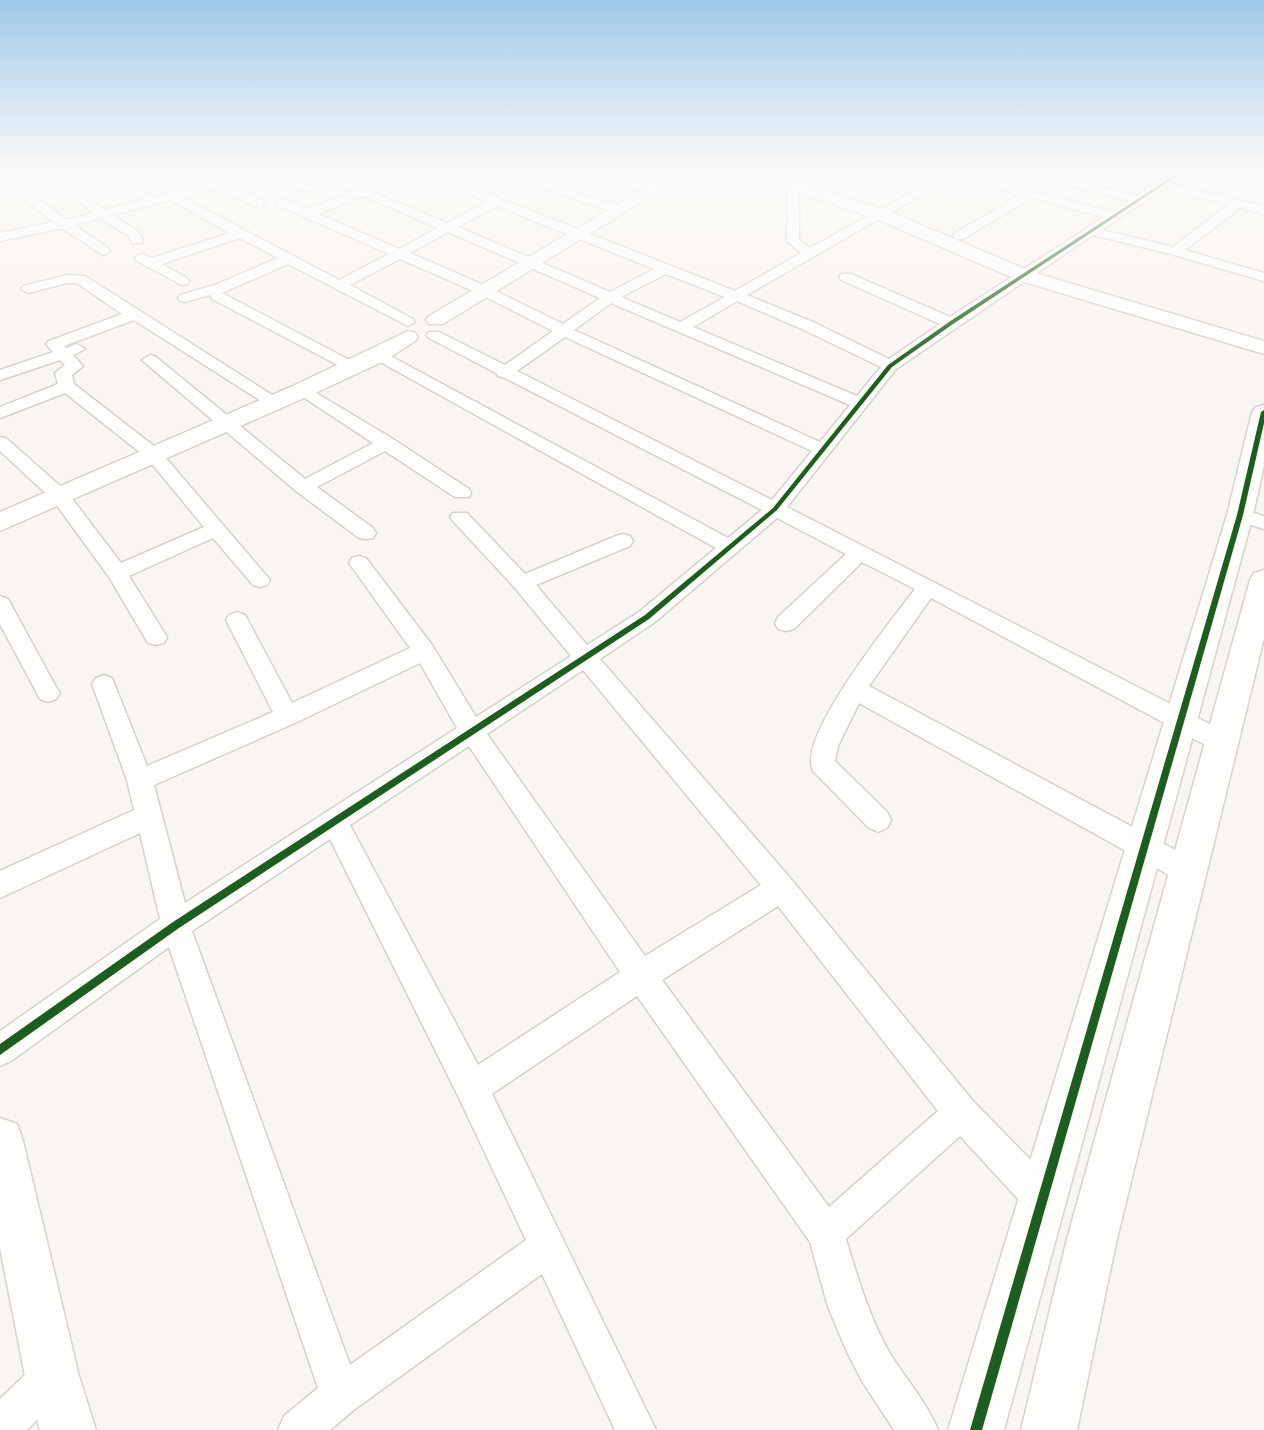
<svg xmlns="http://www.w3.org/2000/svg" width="1264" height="1430" viewBox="0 0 1264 1430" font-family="Quicksand,sans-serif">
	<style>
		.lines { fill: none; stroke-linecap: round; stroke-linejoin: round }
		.street-casing { stroke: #d7d1cb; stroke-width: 3 }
		.secondary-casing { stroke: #d9d2cb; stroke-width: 3 }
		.street { fill: #fefefd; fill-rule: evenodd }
		.secondary { fill: #fefefd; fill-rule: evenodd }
		.cycleway-casing { stroke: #fffaf3; stroke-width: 3 }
		.cycleway { fill: #1b5e20; fill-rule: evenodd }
	</style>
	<rect width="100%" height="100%" fill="#f9f5f0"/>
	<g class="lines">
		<g class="street-casing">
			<path id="street" d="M 48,172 L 59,172 L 104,210 L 141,200 L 100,172 L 112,172 L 153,197 L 195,186 L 175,172 L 187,172 L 207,183 L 251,172 L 271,172 L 312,187 L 314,189 L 308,192 L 262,176 L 227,185 L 264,201 L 266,204 L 260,208 L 215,188 L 182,197 L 339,280 L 389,254 L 277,205 L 277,199 L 285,199 L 308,209 L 353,191 L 338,183 L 344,180 L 447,223 L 487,202 L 421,174 L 420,172 L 434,172 L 453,179 L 475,172 L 490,172 L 489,174 L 463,184 L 735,291 L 801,253 L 787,241 L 788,172 L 799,172 L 799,240 L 810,248 L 928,183 L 902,174 L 901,172 L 916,172 L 937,179 L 950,172 L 963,172 L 943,185 L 891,212 L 747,295 L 813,322 L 889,359 L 940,324 L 841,280 L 839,277 L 841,274 L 851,274 L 950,317 L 1104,217 L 1032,198 L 963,239 L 955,239 L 953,236 L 955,233 L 1020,195 L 993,187 L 993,183 L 997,182 L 1112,212 L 1129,201 L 1065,184 L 1063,182 L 1069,179 L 1136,196 L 1151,186 L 1103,174 L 1102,172 L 1119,172 L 1159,181 L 1174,172 L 1186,172 L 1171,184 L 1264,206 L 1264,214 L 1240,208 L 1185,250 L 1264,273 L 1264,281 L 1171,254 L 1093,235 L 896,369 L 787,507 L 1231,735 L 1234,742 L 1231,749 L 1222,752 L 1213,749 L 931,598 L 869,686 L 1198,862 L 1202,871 L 1198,880 L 1188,884 L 1178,880 L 859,703 L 838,746 L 835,761 L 887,812 L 891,820 L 887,828 L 878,832 L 869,828 L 813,771 C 796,737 892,620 915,589 L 862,562 L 794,629 L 786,631 L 778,629 L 775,623 L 778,617 L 846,554 L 777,518 L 655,622 L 600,659 L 791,879 L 973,1101 L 1056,1186 L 1061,1199 L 1056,1212 L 1043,1217 L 1030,1212 L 960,1136 L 846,1239 C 858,1279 869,1316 889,1352 C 905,1378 926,1401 938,1430 L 894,1430 L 862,1381 L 847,1352 L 828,1307 L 810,1242 L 637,996 L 492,1094 L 656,1430 L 615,1430 L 542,1274 L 355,1409 L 330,1430 L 278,1430 L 284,1416 L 318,1388 L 169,947 L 11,1061 L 0,1066 L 0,1031 L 160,919 L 140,833 L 0,898 L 0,871 L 134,810 L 127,780 L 92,684 L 96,678 L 104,675 L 112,678 L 147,766 L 273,712 L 226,620 L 229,615 L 237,612 L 245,615 L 292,703 L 410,648 L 349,563 L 352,558 L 359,556 L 366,558 L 432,645 L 476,717 L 571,656 L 515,588 L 453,521 L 450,517 L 453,513 L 467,513 L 525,574 L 616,536 L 623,534 L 630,536 L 633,541 L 630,546 L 536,585 L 587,645 L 639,612 L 716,548 L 373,358 L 370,355 L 373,352 L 383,352 L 728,538 L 762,510 L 505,378 L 498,376 L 496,373 L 429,338 L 426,335 L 429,332 L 439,332 L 505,365 L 553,331 L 478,293 L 400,259 L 350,285 L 413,319 L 415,322 L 408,326 L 288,264 L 222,293 L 357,364 L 359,367 L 357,370 L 351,372 L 212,299 L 210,295 L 185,302 L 180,301 L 178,298 L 180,295 L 215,285 L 278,258 L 240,238 L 162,264 L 187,278 L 189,281 L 187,284 L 182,285 L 137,261 L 135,258 L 137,255 L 142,254 L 152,258 L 230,233 L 170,200 L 112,215 L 138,231 L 143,240 L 142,243 L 132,243 L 129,236 L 100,218 L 74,225 L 108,248 L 110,251 L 103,255 L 62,228 L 0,241 L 0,233 L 54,222 L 27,201 L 27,195 L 35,195 L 66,220 L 93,213 ZM 1163,189 L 1228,205 L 1173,247 L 1102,230 ZM 363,196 L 438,228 L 399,249 L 318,214 ZM 497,206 L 654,269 L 610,292 L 458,227 ZM 448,232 L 600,298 L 563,324 L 488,287 L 410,253 ZM 666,274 L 725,297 L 680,322 L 621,297 ZM 737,301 L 802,329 L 881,367 L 857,396 L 693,327 ZM 611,303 L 850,405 L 820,442 L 574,330 ZM 565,337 L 812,451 L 772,500 L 517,371 ZM 420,663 L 457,728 L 185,903 L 154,785 L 295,723 ZM 583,670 L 761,885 L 645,956 L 487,734 ZM 469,746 L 620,972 L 478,1065 L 350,825 ZM 330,839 L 460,1100 L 526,1240 L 350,1365 L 192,931 ZM 778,906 L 938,1111 L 829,1207 L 662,980 Z
				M 495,172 L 511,172 L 620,206 L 622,209 L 616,213 L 612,212 Z
				M 582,172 L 599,172 L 655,187 L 657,189 L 651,192 L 584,174 Z
				M 67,275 L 85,276 L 283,402 L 281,406 L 269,406 L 134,320 L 64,346 L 66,348 L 77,344 L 85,349 L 73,355 L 83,366 L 72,375 L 74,384 L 159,450 L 270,580 L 267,585 L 260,587 L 253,585 L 213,538 L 129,576 L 167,637 L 164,643 L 156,645 L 148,643 L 109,577 L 53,500 L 0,451 L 0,437 L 6,438 L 67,492 L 121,563 L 204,527 L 147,458 L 65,393 L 0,418 L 0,407 L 58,384 L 55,373 L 65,365 L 60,360 L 0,380 L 0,370 L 53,352 L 46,344 L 49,341 L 122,314 L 77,283 L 67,283 L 28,293 L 21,289 L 23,286 Z
				M 150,355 L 156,357 L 305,479 L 373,443 L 297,393 L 295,390 L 297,387 L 303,385 L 393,439 L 469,489 L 471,493 L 469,497 L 455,497 L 385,451 L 317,487 L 373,528 L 376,533 L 373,538 L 366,539 L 359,538 L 296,491 L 142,360 Z
				M 1240,509 L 1264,516 L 1264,529 L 1233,519 L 1230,515 L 1233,511 Z
				M 0,596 L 8,599 L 56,687 L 60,693 L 56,699 L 48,702 L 40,699 L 0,624 Z
				M 52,1356 L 66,1362 L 72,1376 L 66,1390 L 27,1430 L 0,1430 L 0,1399 L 38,1362 Z"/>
		</g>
		<g class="secondary-casing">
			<path id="secondary" d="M 672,172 L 690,172 L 443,324 L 429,324 L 426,320 L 429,316 Z
				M 744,172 L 766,172 L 886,210 L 1032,272 L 1264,341 L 1264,354 L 1018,280 L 874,218 L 747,175 Z
				M 1251,172 L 1264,172 L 1264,178 L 1253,175 Z
				M 408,331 L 415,333 L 418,337 L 415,341 L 386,360 L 311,395 L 0,531 L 0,512 L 295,385 Z
				M 1264,405 L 1264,465 L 1253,515 L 1004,1430 L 948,1430 L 1227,515 L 1252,412 L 1256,407 Z
				M 1264,570 L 1264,638 L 1116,1243 L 1077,1430 L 1021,1430 L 1066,1243 L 1250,580 L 1254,573 Z
				M 0,1118 L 17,1124 L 23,1141 L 79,1376 L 96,1430 L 40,1430 L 25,1376 L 0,1248 Z"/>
		</g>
		<use href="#street" class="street"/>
		<use href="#secondary" class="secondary"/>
		<g class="cycleway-casing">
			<path id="cycleway" d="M 1179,172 L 1183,172 L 953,324 L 892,367 L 777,510 L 649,619 L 179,928 L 0,1055 L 0,1044 L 173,922 L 645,615 L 773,508 L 888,365 L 949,322 Z
				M 1264,410 L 1264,423 L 1243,515 L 982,1430 L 970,1430 L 1237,515 L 1261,412 Z"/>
		</g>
		<use href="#cycleway" class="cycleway"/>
	</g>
	<linearGradient id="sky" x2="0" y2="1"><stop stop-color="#9ec9e9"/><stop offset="0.46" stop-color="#fcfaf8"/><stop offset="1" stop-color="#fcfaf8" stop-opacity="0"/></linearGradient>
	<rect width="1264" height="372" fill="url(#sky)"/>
</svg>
